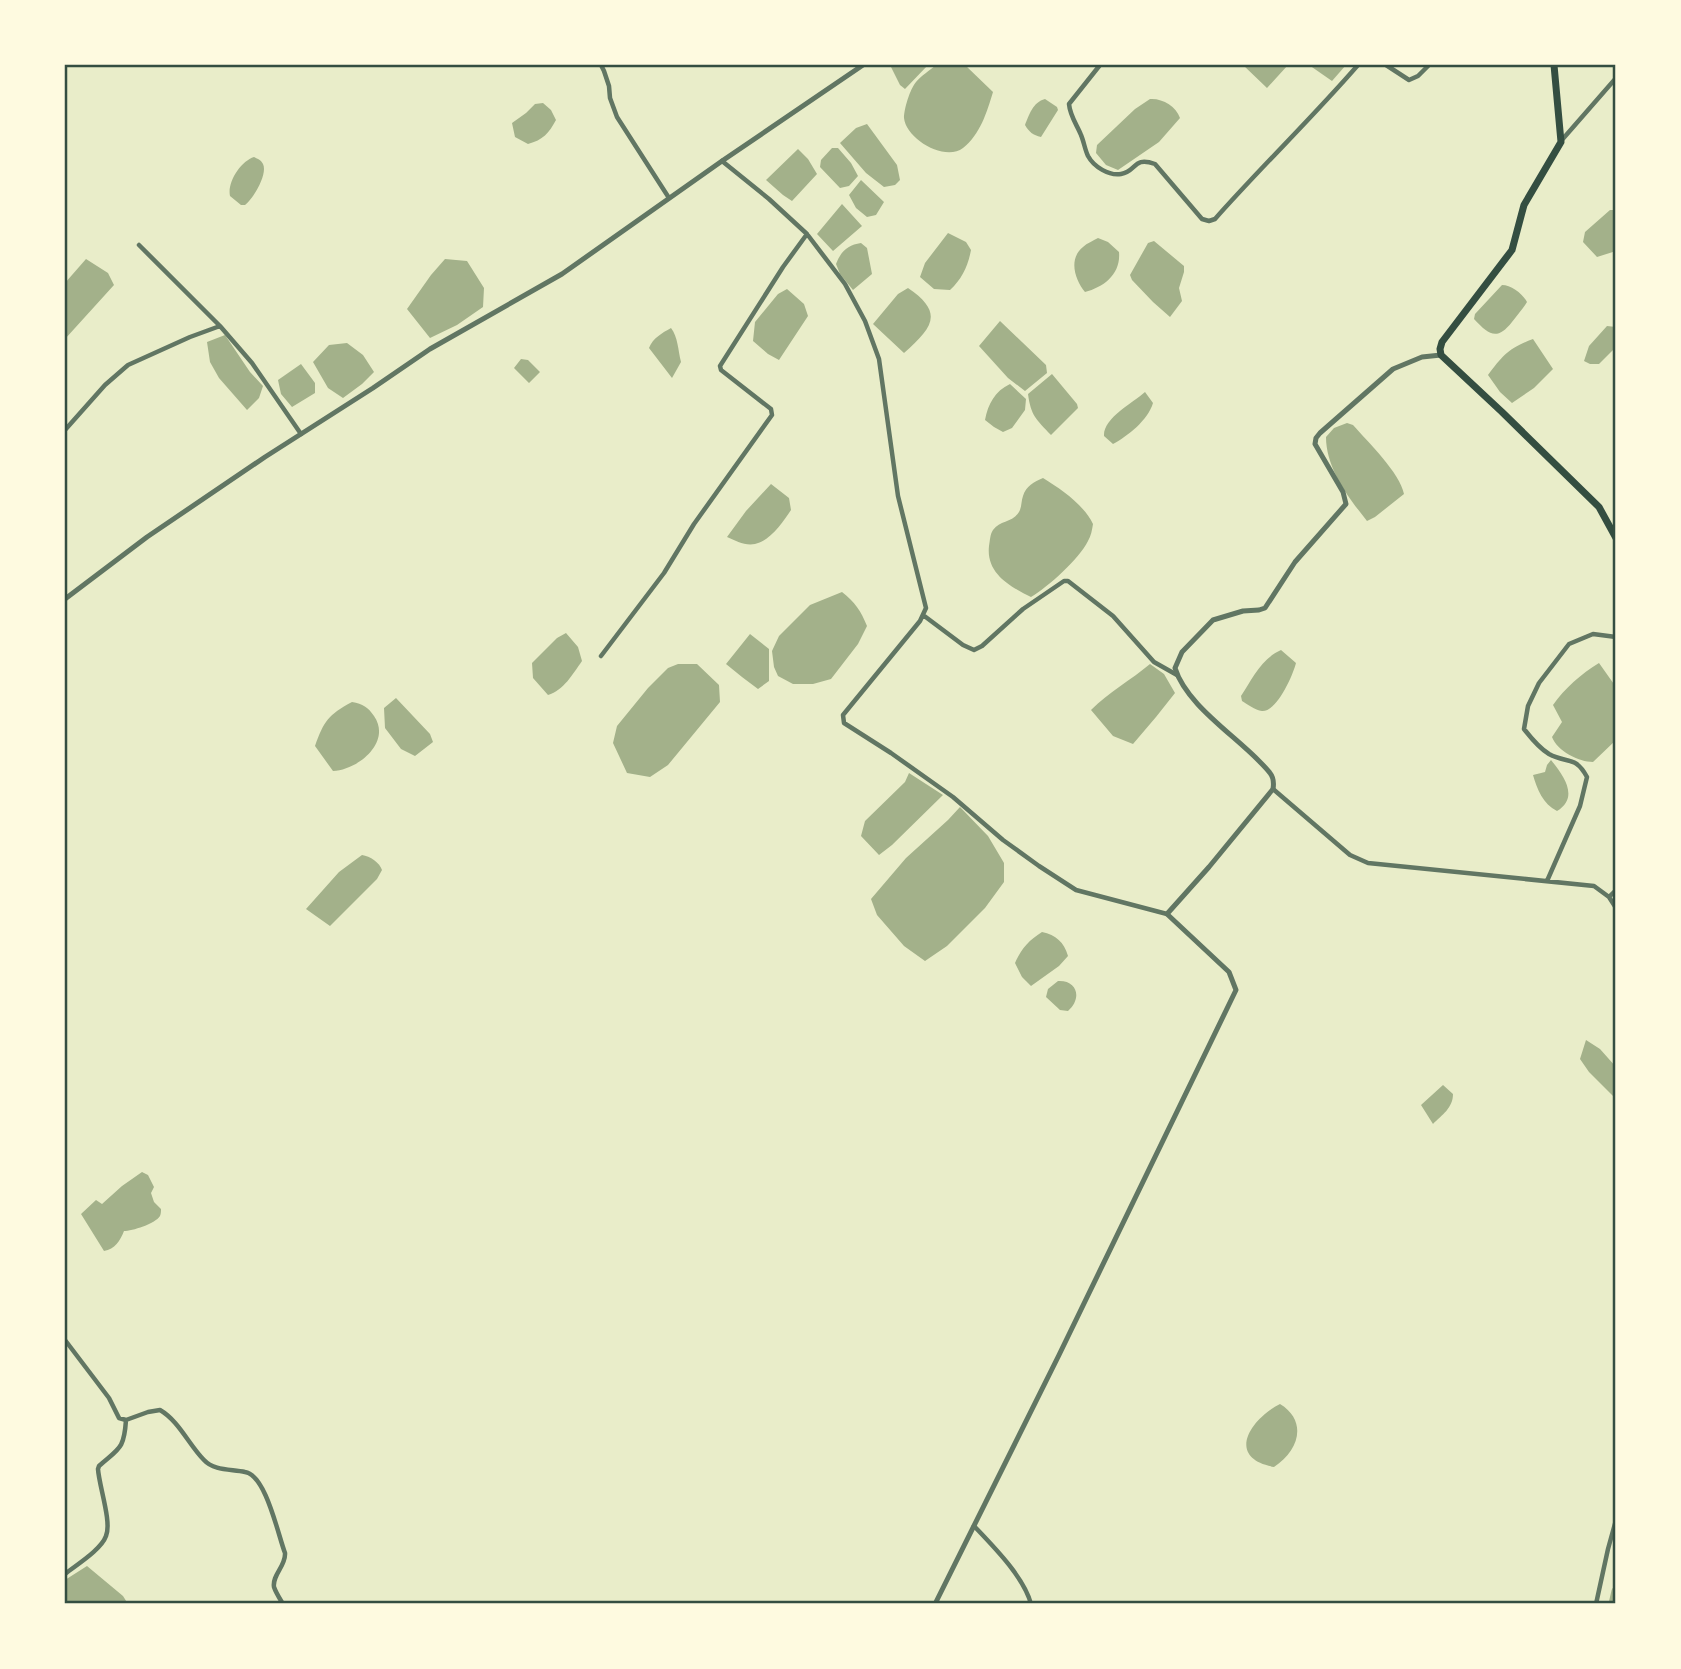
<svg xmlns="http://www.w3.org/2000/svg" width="1681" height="1669" viewBox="0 0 1681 1669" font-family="'Public Sans',sans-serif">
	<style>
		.water { fill: #a3b18a }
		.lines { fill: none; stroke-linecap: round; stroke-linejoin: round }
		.canal { stroke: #a3b18a; stroke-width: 9 }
		.minor { stroke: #617663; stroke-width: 4.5 }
		.tertiary { stroke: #617663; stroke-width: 5 }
		.trunk { stroke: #344e41; stroke-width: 7 }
		.neatline { fill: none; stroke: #344e41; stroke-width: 2.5 }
	</style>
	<rect width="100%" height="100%" fill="#e9edc9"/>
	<path class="water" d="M 890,65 L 928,65 L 905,89 L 900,85 Z
		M 936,65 L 965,65 L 993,92 C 987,112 980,135 963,148 C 945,162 906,139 904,118 C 904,109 910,89 916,82 C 921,76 930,70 936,65 Z
		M 1243,65 L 1288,65 L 1267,88 Z
		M 1309,65 L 1346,65 L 1332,81 Z
		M 1045,99 L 1057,107 L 1058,110 L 1041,137 C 1033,135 1029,132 1025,125 C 1029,115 1033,102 1045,99 Z
		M 1150,99 C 1162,98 1176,106 1180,118 L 1159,142 L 1118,170 L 1106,165 L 1096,153 L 1097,145 L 1135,109 Z
		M 543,103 L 551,110 L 556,120 C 549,133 543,140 528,144 L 515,137 L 512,123 L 526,113 L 535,104 Z
		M 867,124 L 897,165 L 900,180 L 895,185 L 884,187 L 866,173 L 840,143 L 856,128 Z
		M 832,148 L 838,148 L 851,163 L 858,176 L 849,186 L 840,188 L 820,167 L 821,160 Z
		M 798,149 L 808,159 L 817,174 L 792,201 L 783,195 L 766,180 Z
		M 254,157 C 258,159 261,160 263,164 C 268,174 253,199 245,205 L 241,205 L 230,196 C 227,182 241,161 254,157 Z
		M 861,180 L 884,202 L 876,215 L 867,217 L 856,208 L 849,195 Z
		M 842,204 L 862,226 L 833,251 L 817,234 Z
		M 1610,210 L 1616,210 L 1616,251 L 1597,257 L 1583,242 L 1585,232 Z
		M 948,233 L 966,242 L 971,250 C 968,266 962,279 950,290 L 934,289 L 920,277 L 925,263 Z
		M 1098,238 L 1108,242 L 1119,252 C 1121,274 1104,287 1085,292 C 1075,280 1068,259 1083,247 C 1087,243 1093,241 1098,238 Z
		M 1154,241 L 1184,266 L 1184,272 L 1179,288 L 1182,301 L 1170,317 L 1153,302 L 1132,280 L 1130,275 L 1148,243 Z
		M 861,243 L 867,248 L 872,274 L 853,290 L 840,274 L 836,264 C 841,251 848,245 861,243 Z
		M 86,259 L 108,273 L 114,285 L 65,339 L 65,283 Z
		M 445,259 L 467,261 L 484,288 L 483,307 L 457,325 L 430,338 L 407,309 L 431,275 Z
		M 1502,285 C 1511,285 1523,294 1527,302 C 1523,309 1517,315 1512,322 C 1497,341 1489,335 1474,319 L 1475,314 Z
		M 908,288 C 945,313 932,328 904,353 L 873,324 L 898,294 Z
		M 787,289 L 804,304 L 808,316 L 779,360 L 768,354 L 753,341 L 755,322 L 778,294 Z
		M 1000,321 L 1046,365 L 1047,373 L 1025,391 L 1008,378 L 979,346 Z
		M 1607,326 L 1616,327 L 1616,347 L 1599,364 L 1590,364 L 1584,361 L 1589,346 Z
		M 671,328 C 678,337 678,350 681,362 L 672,378 L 649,348 C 653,338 662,333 671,328 Z
		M 225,335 L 250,372 L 263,386 L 259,398 L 247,410 L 219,378 L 210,362 L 207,342 Z
		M 1533,339 L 1553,369 L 1534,388 L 1512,403 L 1500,392 L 1488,375 C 1503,355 1509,348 1533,339 Z
		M 347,343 L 363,355 L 374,372 L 362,384 L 343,398 L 328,388 L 313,362 L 329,345 Z
		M 521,359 L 528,360 L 540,372 L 529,383 L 514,368 Z
		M 301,364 L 315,383 L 315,393 L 292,407 L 281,394 L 278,380 Z
		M 1052,374 L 1077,404 L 1078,408 L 1051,435 C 1036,419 1031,416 1028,394 Z
		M 1010,384 L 1026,399 L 1025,410 L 1012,428 L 1003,432 L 994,427 L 985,420 C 988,404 995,391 1010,384 Z
		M 1145,392 L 1153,403 C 1148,420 1128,436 1113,444 L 1104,436 C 1103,418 1133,403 1145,392 Z
		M 1347,423 L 1353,425 C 1368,442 1400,473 1404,494 L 1375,517 L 1367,521 C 1348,497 1326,468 1326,437 L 1334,428 Z
		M 1043,478 C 1061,489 1084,505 1093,524 C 1092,530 1091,536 1088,541 C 1079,559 1048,587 1031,597 C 1009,586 986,573 989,546 C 990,541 990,534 993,530 C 1000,520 1012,523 1019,512 C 1022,507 1021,501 1023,496 C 1026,486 1034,482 1043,478 Z
		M 771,484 L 789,498 L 791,510 C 783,522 770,541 755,544 C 745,546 736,541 727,537 L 746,511 Z
		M 842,592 C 855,602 861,611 867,626 L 858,644 L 831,679 L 813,684 L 793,684 L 778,676 L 774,667 L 772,651 L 779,636 L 810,605 Z
		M 566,633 L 578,647 L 582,661 C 572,675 564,690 548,695 L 533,678 L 532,663 L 557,638 Z
		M 750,634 L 769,649 L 769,681 L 758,689 L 742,677 L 726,664 Z
		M 1281,650 L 1296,663 C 1293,675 1277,712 1262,711 C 1255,710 1247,704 1242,701 L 1241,696 C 1252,679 1262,658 1281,650 Z
		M 1599,663 L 1616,687 L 1616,740 L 1593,762 C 1579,762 1557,751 1552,737 L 1562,722 L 1553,705 C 1565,688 1581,674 1599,663 Z
		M 678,664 L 697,664 L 719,685 L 720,702 L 668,765 L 650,777 L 627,773 L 613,743 L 617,726 L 648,688 L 668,668 Z
		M 1150,664 L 1164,674 L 1175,693 L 1156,717 L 1133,744 L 1113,736 L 1091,710 C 1109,692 1131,680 1150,664 Z
		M 396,698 L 430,734 L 433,742 L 415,756 L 401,749 L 385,728 L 384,708 Z
		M 352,702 C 363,704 368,707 374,716 C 392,742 358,770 333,771 L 315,746 C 324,721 328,715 352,702 Z
		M 1551,760 C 1563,775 1580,797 1557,811 C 1543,804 1537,789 1533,775 L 1545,772 L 1547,765 Z
		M 909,773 L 943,795 L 892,845 L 879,855 L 861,836 L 865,821 L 905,782 Z
		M 960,807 L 988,836 L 1004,863 L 1004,882 L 985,908 L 947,946 L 925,961 L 904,946 L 877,915 L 871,899 L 906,858 L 948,820 Z
		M 362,855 C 370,856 380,863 382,870 L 377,879 L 330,926 L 306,909 L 339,872 Z
		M 1042,932 C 1056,935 1064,942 1068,956 L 1059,966 L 1031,986 L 1022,977 L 1015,963 C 1021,949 1029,940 1042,932 Z
		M 1058,981 C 1078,980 1082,999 1068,1011 L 1060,1010 L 1046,997 L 1048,989 Z
		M 1586,1040 L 1600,1049 L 1616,1067 L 1616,1099 L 1589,1072 L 1580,1059 Z
		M 1443,1085 L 1453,1094 C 1453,1108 1442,1115 1433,1124 L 1421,1105 Z
		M 142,1172 L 148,1175 L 154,1187 L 151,1193 L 154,1202 L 161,1209 C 161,1211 161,1214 160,1216 C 155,1224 132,1231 124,1231 C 120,1241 115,1249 104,1251 L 81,1214 L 96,1200 L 102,1204 L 122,1186 Z
		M 1280,1404 C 1308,1421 1299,1451 1274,1467 C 1225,1458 1250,1419 1280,1404 Z
		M 87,1566 L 123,1596 L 128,1604 L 65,1604 L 65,1580 Z"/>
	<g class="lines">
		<path class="canal" d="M 1613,1604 L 1616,1591"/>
		<path class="minor" d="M 601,65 L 604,71 L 609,86 L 610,98 L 617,117 L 669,198
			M 1100,65 L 1069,104 C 1070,116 1077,125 1081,135 C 1084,142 1085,150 1088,156 C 1094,167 1109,176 1121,174 C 1137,171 1133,156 1155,164 L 1202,219 L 1209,221 L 1215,219 C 1262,166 1312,118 1358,65
			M 1386,65 L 1409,80 L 1418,76 L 1429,65
			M 1561,141 L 1616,78
			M 722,161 L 769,199 L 807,234 L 845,284 L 865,321 L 879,359 L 898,496 L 926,608 L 920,621 L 843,715 L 844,723 L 891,753 L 953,797 L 1003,840 L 1039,866 L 1076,890 L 1167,914
			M 139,245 L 220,326
			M 65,430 L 105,385 L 128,365 L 190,337 L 220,326 L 252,363 L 301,434
			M 923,615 L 963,645 L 974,650 L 982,646 L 1023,609 L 1064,581 L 1068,581 L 1113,616 L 1154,662 L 1177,675
			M 601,656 L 664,573 L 694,524 L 772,415 L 771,409 L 721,370 L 720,366 L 783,267 L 807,234
			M 1273,789 L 1350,855 L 1368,863 L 1594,886 L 1609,897 L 1616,890
			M 1547,881 L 1580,806 L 1587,777 C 1575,755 1567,764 1549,754 C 1539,748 1531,738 1524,729 L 1528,706 L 1539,683 L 1569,644 L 1593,634 L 1616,637
			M 1609,897 L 1616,908
			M 65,1340 L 109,1398 L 119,1418 L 126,1420 L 148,1412 L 160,1410 C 179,1421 189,1445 204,1460 C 214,1471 231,1469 245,1472 C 266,1475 278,1535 285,1553 C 286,1566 272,1575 274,1587 C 276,1593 280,1599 283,1604
			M 974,1526 C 993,1546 1024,1577 1031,1604
			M 65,1574 C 76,1565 101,1550 106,1536 C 112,1522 99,1486 98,1469 L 99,1466 C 119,1448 124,1450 126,1420
			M 1596,1604 L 1608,1549 L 1616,1520"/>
		<path class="tertiary" d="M 65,599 L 147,537 L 265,457 L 373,388 L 430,349 L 562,274 L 722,161 L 863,65
			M 935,1604 L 1059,1355 L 1236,990 L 1229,972 L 1167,914 L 1209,867 L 1273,789 C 1274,783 1274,778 1270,773 C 1267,769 1263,765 1259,761 C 1233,734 1186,704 1175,668 L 1182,652 L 1213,620 L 1243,611 L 1259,610 L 1265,608 L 1295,562 L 1346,504 L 1343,492 L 1315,444 L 1316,438 L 1320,433 L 1393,369 L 1422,357 L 1441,355"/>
		<path class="trunk" d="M 1554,65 L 1561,142 L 1524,205 L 1512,250 L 1442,342 L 1440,349 L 1441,355 L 1502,412 L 1599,507 L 1616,538"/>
	</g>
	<rect width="1681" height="1669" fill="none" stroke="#fefae0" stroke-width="133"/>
	<rect x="66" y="66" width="1548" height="1536" class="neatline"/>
</svg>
